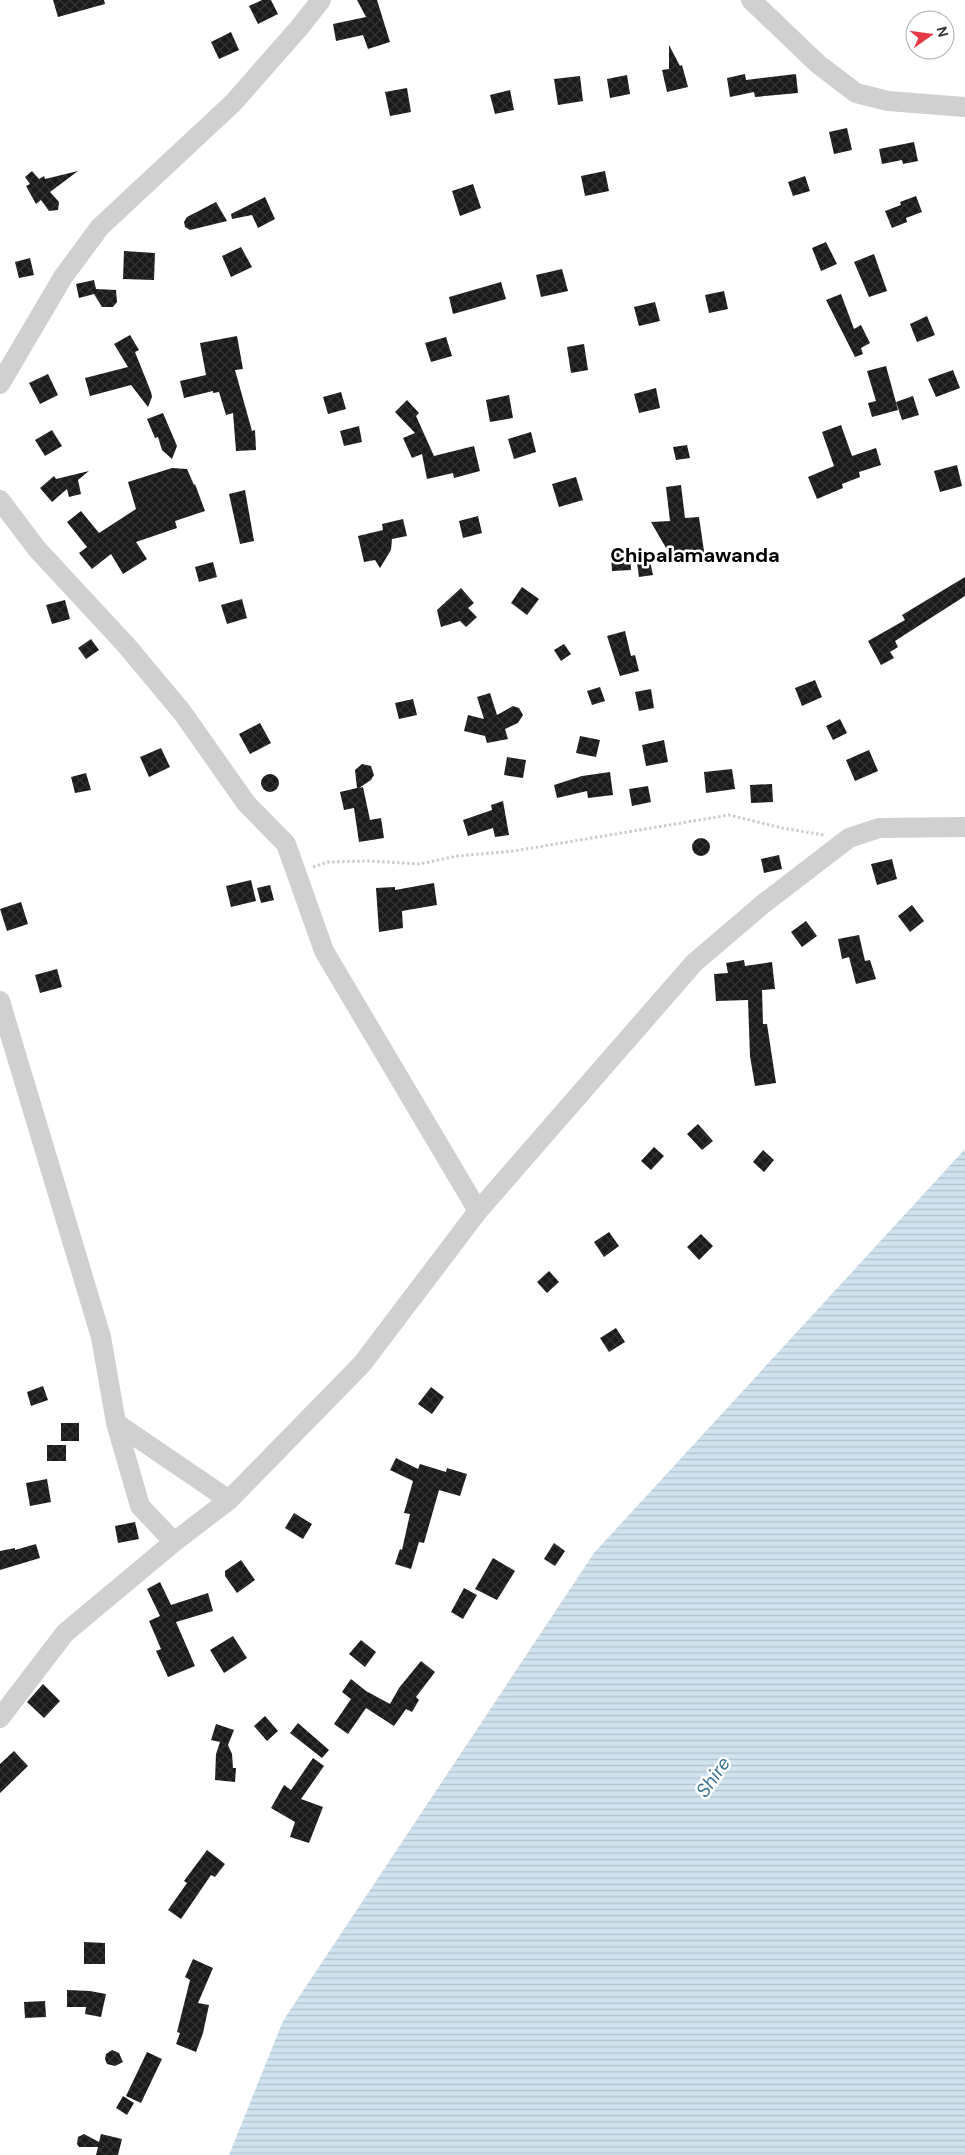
<svg xmlns="http://www.w3.org/2000/svg" width="965" height="2155" viewBox="0 0 965 2155" font-family="'DM Sans',sans-serif">
	<style>
		.water { fill: url(#water-rules) }
		.building { fill: url(#building-cross-hatch) }
		.lines { fill: none; stroke-linecap: round; stroke-linejoin: round }
		.path { stroke: #cdcdcd; stroke-width: 3; stroke-dasharray: 2.5 2.5; stroke-linecap: butt }
		.minor { stroke: #d0d0d0; stroke-width: 20 }
		.labels { text-anchor: middle; dominant-baseline: central; stroke-width: 5; stroke-linejoin: round; paint-order: stroke }
		.water-label { font-size: 19px; font-style: italic; fill: #3f7597; stroke: #fff }
		.quarter-label { font-size: 20px; font-weight: bold; fill: #000; stroke: #fff }
	</style>
	<defs>
		<pattern id="water-rules" width="6" height="5" patternUnits="userSpaceOnUse" patternTransform="scale(1.25)"><rect width="6" height="5" fill="#cfe2ee"/><path d="M0 2.5h6" fill="none" stroke="#b2c2cd"/></pattern>
		<pattern id="building-cross-hatch" width="8" height="8" patternUnits="userSpaceOnUse" patternTransform="scale(1.25)"><rect width="8" height="8" fill="#1a1a1a"/><path d="M0 0l8 8M0 8l8-8" fill="none" stroke="#333"/></pattern>
	</defs>
	<rect width="100%" height="100%" fill="#fff"/>
	<path class="water" d="M 965,1149 L 965,2155 L 229,2155 L 283,2021 L 594,1553 Z"/>
	<path class="building" d="M 53,0 L 104,0 L 105,4 L 58,17 Z
		M 262,0 L 271,0 L 278,14 L 258,24 L 249,6 Z
		M 357,0 L 377,0 L 390,42 L 368,49 L 363,35 L 336,41 L 333,24 L 366,17 Z
		M 231,32 L 239,50 L 219,59 L 211,42 Z
		M 669,45 L 680,66 L 682,65 L 688,87 L 667,92 L 662,70 L 669,69 Z
		M 745,74 L 746,80 L 796,74 L 798,93 L 755,97 L 754,92 L 730,97 L 727,78 Z
		M 627,75 L 630,94 L 610,98 L 607,79 Z
		M 580,76 L 583,101 L 558,105 L 554,79 Z
		M 407,88 L 411,112 L 390,116 L 385,92 Z
		M 510,90 L 514,110 L 495,114 L 490,95 Z
		M 847,128 L 852,150 L 834,154 L 829,132 Z
		M 914,142 L 918,161 L 903,164 L 902,160 L 882,164 L 879,149 Z
		M 32,171 L 39,179 L 44,176 L 45,179 L 78,171 L 50,192 L 59,202 L 58,210 L 49,211 L 41,200 L 36,204 L 26,186 L 30,184 L 25,177 Z
		M 605,171 L 609,191 L 585,196 L 581,176 Z
		M 805,176 L 810,191 L 793,196 L 788,182 Z
		M 473,184 L 481,208 L 460,216 L 452,191 Z
		M 916,196 L 922,212 L 906,218 L 907,222 L 892,228 L 885,211 L 901,205 L 900,202 Z
		M 265,197 L 275,219 L 258,228 L 252,215 L 232,219 L 231,214 Z
		M 216,202 L 227,221 L 190,230 L 185,227 L 184,222 L 187,217 Z
		M 826,242 L 837,264 L 821,271 L 812,248 Z
		M 241,247 L 252,267 L 231,277 L 222,256 Z
		M 124,251 L 155,253 L 154,280 L 123,279 Z
		M 874,254 L 887,291 L 869,297 L 854,262 Z
		M 30,258 L 34,275 L 19,278 L 15,262 Z
		M 562,269 L 568,291 L 541,297 L 536,275 Z
		M 94,280 L 96,289 L 116,290 L 117,302 L 113,307 L 102,307 L 94,294 L 79,298 L 76,284 Z
		M 501,282 L 506,299 L 453,314 L 449,297 Z
		M 724,291 L 728,309 L 709,313 L 705,295 Z
		M 841,294 L 854,329 L 861,325 L 870,343 L 861,348 L 863,354 L 855,357 L 826,300 Z
		M 655,302 L 660,321 L 639,326 L 634,307 Z
		M 927,316 L 935,335 L 917,342 L 910,324 Z
		M 130,335 L 139,350 L 135,352 L 151,392 L 152,397 L 148,407 L 131,385 L 90,396 L 85,378 L 128,367 L 114,344 Z
		M 237,336 L 243,369 L 235,370 L 252,431 L 255,430 L 256,450 L 236,451 L 233,413 L 226,415 L 219,392 L 213,393 L 213,391 L 184,398 L 180,381 L 206,375 L 200,343 Z
		M 446,337 L 452,356 L 431,362 L 425,343 Z
		M 584,344 L 588,370 L 571,373 L 567,347 Z
		M 886,366 L 898,410 L 872,417 L 868,403 L 876,401 L 867,371 Z
		M 953,370 L 960,388 L 936,397 L 928,379 Z
		M 48,374 L 58,395 L 40,404 L 29,383 Z
		M 656,388 L 660,408 L 639,413 L 634,394 Z
		M 341,392 L 346,409 L 328,414 L 323,397 Z
		M 509,395 L 513,418 L 490,422 L 486,400 Z
		M 913,396 L 919,415 L 902,420 L 896,402 Z
		M 407,400 L 419,413 L 416,416 L 434,456 L 474,446 L 480,471 L 454,478 L 453,473 L 427,479 L 422,454 L 412,458 L 403,438 L 415,433 L 395,412 Z
		M 163,413 L 177,446 L 172,459 L 162,450 L 158,437 L 155,438 L 147,419 Z
		M 841,425 L 852,456 L 876,448 L 881,465 L 859,472 L 860,477 L 842,484 L 843,488 L 817,499 L 808,477 L 834,466 L 822,432 Z
		M 359,426 L 362,442 L 344,446 L 340,431 Z
		M 52,430 L 62,446 L 45,456 L 35,440 Z
		M 531,432 L 536,452 L 514,459 L 508,439 Z
		M 687,445 L 690,458 L 676,460 L 673,447 Z
		M 957,465 L 962,486 L 940,492 L 934,471 Z
		M 172,468 L 187,469 L 194,485 L 195,484 L 205,511 L 175,521 L 177,528 L 136,542 L 147,559 L 123,574 L 111,554 L 92,569 L 79,553 L 87,547 L 67,522 L 81,511 L 99,533 L 136,509 L 128,482 Z
		M 89,471 L 78,480 L 81,494 L 69,497 L 67,489 L 52,502 L 40,488 L 54,476 L 56,479 Z
		M 576,477 L 583,500 L 559,507 L 552,484 Z
		M 681,485 L 685,518 L 699,517 L 705,558 L 683,561 L 681,553 L 670,555 L 651,522 L 670,521 L 666,487 Z
		M 245,490 L 254,541 L 240,544 L 229,494 Z
		M 478,516 L 482,533 L 463,538 L 459,521 Z
		M 403,519 L 407,536 L 392,539 L 391,550 L 380,568 L 375,560 L 364,562 L 358,536 L 383,530 L 382,524 Z
		M 630,552 L 631,570 L 612,571 L 611,553 Z
		M 650,561 L 653,575 L 639,577 L 637,563 Z
		M 213,562 L 217,577 L 199,582 L 195,567 Z
		M 965,577 L 965,596 L 895,641 L 898,647 L 890,652 L 894,658 L 881,665 L 868,641 L 905,620 L 902,615 Z
		M 522,587 L 539,599 L 527,615 L 511,603 Z
		M 461,588 L 474,603 L 468,608 L 477,617 L 466,627 L 460,621 L 441,627 L 437,610 Z
		M 242,599 L 247,618 L 227,624 L 221,605 Z
		M 65,600 L 70,619 L 52,624 L 46,605 Z
		M 625,631 L 631,656 L 635,655 L 639,671 L 620,676 L 607,636 Z
		M 91,639 L 99,650 L 86,659 L 78,648 Z
		M 564,644 L 571,654 L 561,661 L 554,650 Z
		M 815,680 L 822,697 L 802,706 L 795,688 Z
		M 600,687 L 605,701 L 592,705 L 587,691 Z
		M 651,689 L 654,708 L 639,711 L 635,692 Z
		M 490,693 L 497,715 L 513,706 L 519,708 L 523,715 L 518,723 L 505,729 L 508,739 L 487,743 L 485,736 L 464,731 L 468,715 L 484,719 L 477,697 Z
		M 413,699 L 417,715 L 399,719 L 395,703 Z
		M 840,719 L 847,733 L 833,740 L 826,726 Z
		M 260,723 L 271,743 L 250,754 L 239,734 Z
		M 580,736 L 600,740 L 596,757 L 576,753 Z
		M 664,740 L 668,762 L 646,766 L 642,745 Z
		M 161,748 L 170,767 L 149,777 L 140,757 Z
		M 869,750 L 878,771 L 855,781 L 846,760 Z
		M 507,757 L 526,760 L 523,778 L 504,775 Z
		M 362,764 L 371,766 L 374,775 L 371,780 L 359,788 L 363,787 L 370,820 L 381,818 L 384,838 L 359,842 L 354,808 L 344,810 L 340,792 L 357,788 L 355,770 Z
		M 732,769 L 735,789 L 706,793 L 704,772 Z
		M 610,772 L 613,795 L 588,798 L 587,791 L 557,798 L 554,785 L 582,776 Z
		M 86,773 L 91,790 L 75,793 L 71,777 Z
		M261 783a9 9 0 1 1 18 0a9 9 0 1 1-18 0Z
		M 772,784 L 773,802 L 751,803 L 750,785 Z
		M 648,786 L 651,802 L 632,806 L 629,789 Z
		M 503,801 L 509,835 L 495,837 L 493,828 L 468,836 L 463,820 L 492,810 L 491,805 Z
		M692 847a9 9 0 1 1 18 0a9 9 0 1 1-18 0Z
		M 779,855 L 782,869 L 764,873 L 761,859 Z
		M 892,859 L 897,879 L 877,885 L 871,864 Z
		M 251,880 L 256,901 L 231,907 L 226,886 Z
		M 434,883 L 437,905 L 402,911 L 403,928 L 379,932 L 376,888 L 395,887 L 395,890 Z
		M 270,885 L 274,900 L 261,903 L 257,888 Z
		M 21,902 L 28,924 L 7,931 L 0,909 Z
		M 912,905 L 924,921 L 910,932 L 898,916 Z
		M 806,921 L 817,936 L 802,947 L 791,932 Z
		M 859,935 L 865,961 L 870,960 L 876,979 L 856,984 L 849,957 L 842,959 L 838,939 Z
		M 744,960 L 745,966 L 772,962 L 775,989 L 762,990 L 763,1024 L 767,1024 L 776,1083 L 755,1086 L 750,1056 L 748,1000 L 716,1001 L 714,974 L 728,973 L 726,963 Z
		M 57,969 L 62,987 L 40,993 L 35,975 Z
		M 698,1124 L 713,1141 L 702,1150 L 687,1134 Z
		M 654,1147 L 664,1156 L 651,1170 L 641,1161 Z
		M 763,1150 L 774,1160 L 764,1172 L 753,1162 Z
		M 609,1232 L 619,1246 L 604,1257 L 594,1242 Z
		M 701,1234 L 713,1246 L 699,1260 L 687,1247 Z
		M 549,1271 L 559,1282 L 547,1293 L 537,1282 Z
		M 616,1328 L 625,1342 L 609,1352 L 600,1338 Z
		M 43,1386 L 48,1400 L 31,1406 L 27,1392 Z
		M 431,1387 L 444,1397 L 432,1414 L 418,1404 Z
		M 61,1423 L 79,1423 L 79,1441 L 61,1441 Z
		M 47,1445 L 66,1445 L 66,1461 L 47,1461 Z
		M 396,1458 L 418,1469 L 420,1464 L 446,1472 L 447,1468 L 467,1474 L 460,1496 L 439,1490 L 424,1543 L 419,1542 L 411,1569 L 395,1564 L 400,1549 L 402,1550 L 410,1514 L 404,1513 L 413,1481 L 390,1470 Z
		M 47,1479 L 51,1502 L 30,1506 L 26,1483 Z
		M 294,1513 L 312,1524 L 303,1539 L 285,1528 Z
		M 135,1522 L 139,1539 L 118,1543 L 115,1526 Z
		M 554,1543 L 565,1551 L 555,1566 L 544,1559 Z
		M 36,1544 L 40,1558 L 0,1570 L 0,1551 L 15,1548 L 15,1550 Z
		M 493,1558 L 515,1571 L 497,1600 L 475,1589 Z
		M 241,1560 L 255,1580 L 237,1593 L 225,1576 L 225,1571 Z
		M 160,1582 L 171,1605 L 208,1593 L 213,1611 L 176,1622 L 195,1666 L 168,1677 L 156,1651 L 161,1649 L 149,1621 L 160,1616 L 147,1589 Z
		M 464,1588 L 477,1595 L 463,1619 L 451,1612 Z
		M 233,1636 L 247,1658 L 224,1673 L 210,1650 Z
		M 361,1640 L 376,1652 L 365,1667 L 349,1654 Z
		M 421,1661 L 435,1672 L 416,1697 L 419,1700 L 412,1712 L 406,1709 L 394,1726 L 366,1708 L 348,1734 L 334,1724 L 351,1699 L 342,1692 L 351,1679 L 366,1691 L 390,1704 L 399,1688 Z
		M 43,1684 L 60,1701 L 44,1718 L 27,1702 Z
		M 265,1716 L 278,1731 L 267,1741 L 254,1726 Z
		M 298,1723 L 329,1750 L 322,1758 L 290,1733 Z
		M 216,1724 L 234,1730 L 228,1745 L 232,1754 L 233,1768 L 236,1768 L 235,1782 L 215,1780 L 216,1754 L 220,1742 L 211,1740 Z
		M 14,1751 L 28,1766 L 0,1793 L 0,1764 Z
		M 313,1758 L 324,1766 L 301,1799 L 323,1807 L 309,1843 L 290,1837 L 295,1822 L 271,1808 L 284,1785 L 291,1790 Z
		M 207,1850 L 225,1864 L 215,1877 L 211,1875 L 181,1919 L 168,1910 L 187,1883 L 184,1881 Z
		M 84,1942 L 105,1943 L 105,1964 L 84,1964 Z
		M 193,1959 L 213,1968 L 198,2003 L 209,2005 L 203,2033 L 196,2052 L 176,2044 L 180,2033 L 177,2032 L 190,1980 L 185,1977 Z
		M 67,1990 L 90,1991 L 106,1994 L 101,2017 L 85,2014 L 86,2007 L 67,2007 Z
		M 45,2001 L 46,2017 L 25,2018 L 24,2002 Z
		M 112,2050 L 119,2053 L 123,2062 L 115,2066 L 107,2064 L 105,2059 L 106,2054 Z
		M 147,2052 L 162,2059 L 141,2103 L 126,2096 Z
		M 123,2096 L 134,2103 L 127,2115 L 116,2108 Z
		M 84,2134 L 99,2142 L 101,2134 L 122,2139 L 118,2155 L 96,2155 L 98,2147 L 79,2147 L 77,2144 L 78,2137 Z"/>
	<g class="lines">
		<path class="path" d="M 313,867 L 328,862 L 368,861 L 420,864 L 457,856 L 514,851 L 729,815 L 782,828 L 824,835"/>
		<path class="minor" d="M 751,0 L 818,64 L 856,93 L 888,101 L 965,107
			M 0,384 L 63,277 L 100,227 L 233,103 L 299,28 L 321,0
			M 0,500 L 37,549 L 126,645 L 182,712 L 246,803 L 286,844 L 324,951 L 478,1211
			M 0,1001 L 101,1337 L 116,1423 L 140,1506 L 174,1542
			M 116,1423 L 229,1500
			M 0,1718 L 65,1633 L 174,1542 L 229,1500 L 362,1364 L 478,1211 L 694,963 L 763,904 L 849,838 L 879,828 L 965,827"/>
	</g>
	<g class="labels">
		<g class="water-label">
			<text transform="translate(713 1777) rotate(-55)">Shire</text>
		</g>
		<g class="quarter-label">
			<text x="695" y="555">Chipalamawanda</text>
		</g>
	</g>
	<g transform="translate(930 35) rotate(76)"><circle r="24" fill="#ffffff" stroke="#adadad"/>
	<path d="M0-4L9 19L0 12L-9 19Z" fill="#e63946"/>
	<text y="-8" font-size="14" font-weight="bold" text-anchor="middle" fill="#333333">N</text>
	</g>
</svg>
